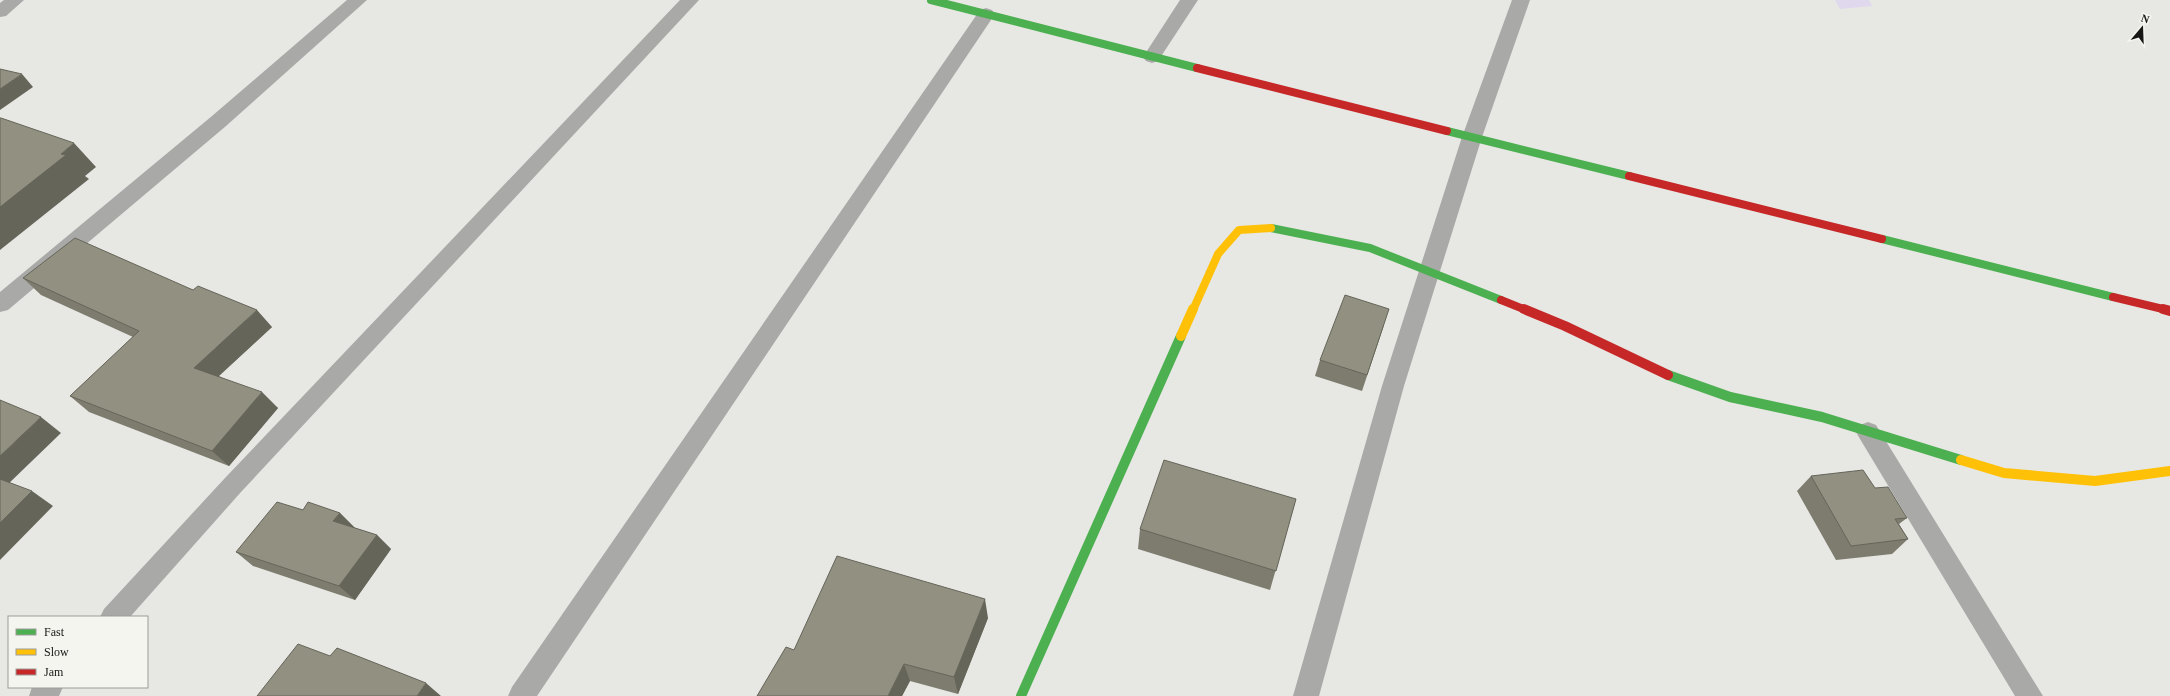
<svg xmlns="http://www.w3.org/2000/svg" width="2170" height="696" viewBox="0 0 2170 696" font-family="'Times New Roman',serif">
	<style>
		.green { fill: #e0d9ee }
		.lines { fill: none; stroke-linecap: round; stroke-linejoin: round }
		.street { fill: #a9a9a8; fill-rule: evenodd }
		.fast-far1 { stroke: #4caf50; stroke-width: 8 }
		.fast { stroke: #4caf50; stroke-width: 10 }
		.slow-far1 { stroke: #ffc107; stroke-width: 8 }
		.slow { stroke: #ffc107; stroke-width: 10 }
		.jam-far1 { stroke: #c62828; stroke-width: 8 }
		.jam { stroke: #c62828; stroke-width: 10 }
		.wall { fill: #7e7c6f }
		.shaded-wall { fill: #66655a }
		.building { fill: #929081; stroke: #66655a }
	</style>
	<rect width="100%" height="100%" fill="#e7e7e4"/>
	<path class="green" d="M 1835,0 L 1869,0 L 1872,6 L 1840,9 Z"/>
	<g class="lines">
		<path class="street" d="M 4,0 L 24,0 L 6,16 L 0,17 L 0,3 Z
			M 347,0 L 367,0 L 226,126 L 8,310 L 0,312 L 0,292 L 212,116 Z
			M 680,0 L 699,0 L 241,492 L 130,617 L 100,617 L 104,609 L 225,478 Z
			M 1180,0 L 1198,0 L 1158,61 L 1152,63 L 1146,61 L 1143,57 Z
			M 1512,0 L 1530,0 L 1482,137 L 1404,386 L 1319,696 L 1293,696 L 1382,386 L 1462,137 Z
			M 986,8 L 992,10 L 995,14 L 537,696 L 508,696 L 512,687 L 980,10 Z
			M 1868,422 L 1876,425 L 2043,696 L 2015,696 L 1860,439 L 1856,432 L 1860,425 Z
			M 32,687 L 63,687 L 59,696 L 29,696 Z"/>
		<path class="fast-far1" d="M 931,0 L 1197,68
			M 1447,131 L 1629,176
			M 1271,228 L 1370,248 L 1501,300
			M 1882,239 L 2113,297"/>
		<path class="fast" d="M 1668,375 L 1730,397 L 1822,417 L 1961,460
			M 1021,696 L 1181,336"/>
		<path class="slow-far1" d="M 1193,310 L 1218,254 L 1239,230 L 1271,228"/>
		<path class="slow" d="M 1181,336 L 1193,309
			M 1961,460 L 2004,473 L 2095,481 L 2170,471"/>
		<path class="jam-far1" d="M 1197,68 L 1447,131
			M 1629,176 L 1882,239
			M 2113,297 L 2167,310
			M 1501,300 L 1526,310"/>
		<path class="jam" d="M 1524,309 L 1565,326 L 1668,375
			M 2163,309 L 2170,311"/>
	</g>
	<path class="wall" d="M 23,278 L 272,327 L 219,376 L 278,408 L 229,466 L 89,412 L 70,396 L 133,337 L 41,295 Z
		M 1384,325 L 1362,391 L 1315,376 L 1320,360 Z
		M 1811,476 L 1875,488 L 1907,518 L 1899,524 L 1908,539 L 1892,554 L 1836,560 L 1797,491 Z
		M 1296,499 L 1270,590 L 1138,549 L 1140,529 Z
		M 303,510 L 340,513 L 355,528 L 377,535 L 391,549 L 355,600 L 253,566 L 236,552 Z
		M 988,618 L 958,694 L 910,681 L 902,696 L 757,696 L 794,650 Z"/>
	<path class="shaded-wall" d="M 22,74 L 33,87 L 0,110 L 0,89 Z
		M 74,143 L 96,167 L 85,176 L 89,179 L 0,250 L 0,207 L 61,154 Z
		M 257,310 L 272,327 L 210,384 L 194,368 Z
		M 262,392 L 278,408 L 229,466 L 212,451 Z
		M 41,417 L 61,433 L 4,488 L 0,485 L 0,456 Z
		M 32,491 L 53,506 L 0,560 L 0,523 Z
		M 340,513 L 355,528 L 348,536 L 333,521 Z
		M 377,535 L 391,549 L 355,600 L 339,586 Z
		M 985,599 L 988,618 L 958,694 L 954,677 Z
		M 904,664 L 910,681 L 902,696 L 888,696 Z
		M 426,683 L 441,696 L 417,696 Z"/>
	<path class="building" d="M 0,69 L 22,74 L 0,89 Z
		M 0,118 L 1,118 L 74,143 L 61,154 L 66,155 L 0,207 Z
		M 75,238 L 193,290 L 198,286 L 257,310 L 194,368 L 262,392 L 212,451 L 70,396 L 139,331 L 23,278 Z
		M 1345,295 L 1389,309 L 1367,375 L 1320,360 Z
		M 0,400 L 41,417 L 0,456 Z
		M 1164,460 L 1296,499 L 1276,571 L 1140,529 Z
		M 1863,470 L 1875,488 L 1888,487 L 1907,518 L 1895,519 L 1908,539 L 1851,546 L 1811,476 Z
		M 0,479 L 32,491 L 0,523 Z
		M 277,502 L 303,510 L 308,502 L 340,513 L 333,521 L 377,535 L 339,586 L 236,552 Z
		M 837,556 L 985,599 L 954,677 L 904,664 L 888,696 L 757,696 L 786,647 L 794,650 Z
		M 298,644 L 330,656 L 337,648 L 426,683 L 417,696 L 257,696 Z"/>
	<rect x="8" y="616" width="140" height="72" fill="#f5f5f0" stroke="#9c9c98"/>
	<rect x="16" y="629" width="20" height="6" fill="#4caf50" stroke="#9c9c98"/>
	<text x="44" y="636" font-size="12" fill="#161614">Fast</text>
	<rect x="16" y="649" width="20" height="6" fill="#ffc107" stroke="#9c9c98"/>
	<text x="44" y="656" font-size="12" fill="#161614">Slow</text>
	<rect x="16" y="669" width="20" height="6" fill="#c62828" stroke="#9c9c98"/>
	<text x="44" y="676" font-size="12" fill="#161614">Jam</text>
	<g transform="translate(2142 28) rotate(19)" stroke="#f5f5f0" stroke-width="3" paint-order="stroke">
	<path d="M0-3L7 15L0 10L-7 15Z" fill="#161614"/>
	<text y="-6" font-size="11" font-weight="bold" text-anchor="middle" fill="#161614">N</text>
	</g>
</svg>
